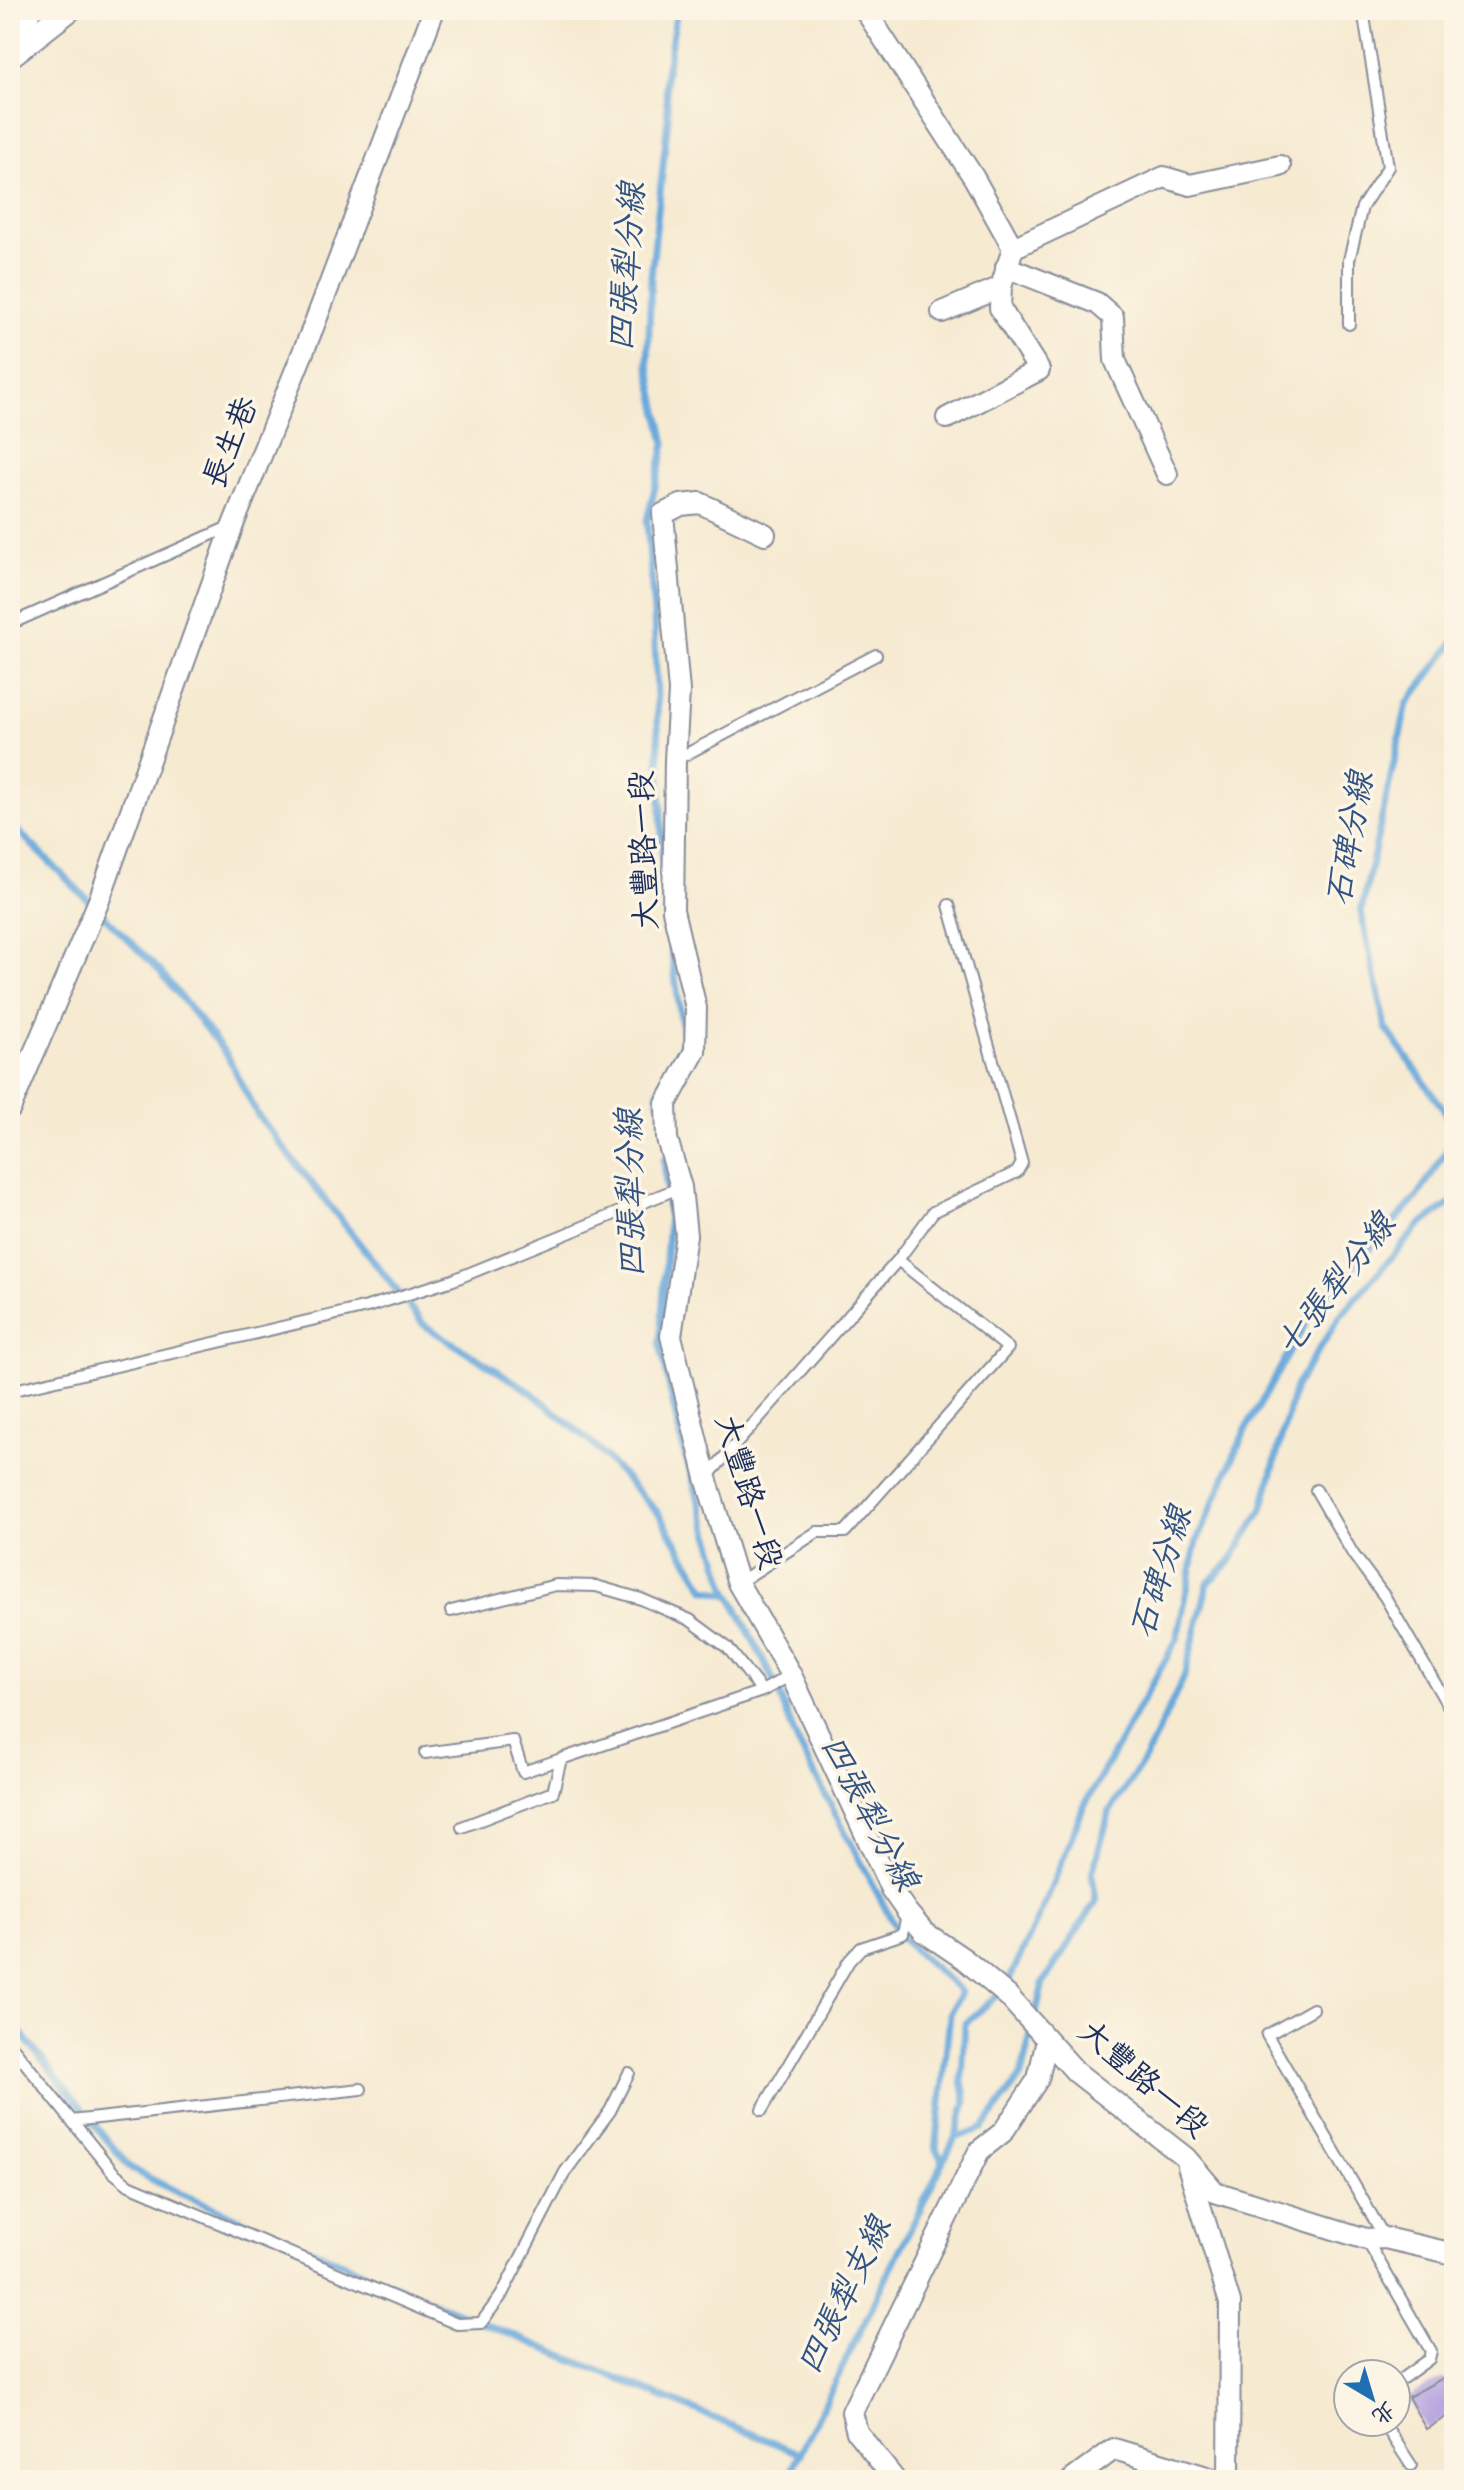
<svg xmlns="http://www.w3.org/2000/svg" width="1464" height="2490" viewBox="0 0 1464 2490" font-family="Dekko,'LXGW WenKai TC',sans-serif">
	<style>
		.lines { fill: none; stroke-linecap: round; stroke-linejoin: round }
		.stream { stroke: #69a9dc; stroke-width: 7 }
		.building { fill: #b8a6e0 }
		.service-casing { stroke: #888c98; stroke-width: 14 }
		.minor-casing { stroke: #888c98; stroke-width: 24 }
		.tertiary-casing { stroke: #888c98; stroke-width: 28 }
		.trunk-casing { stroke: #888c98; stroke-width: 36 }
		.service { stroke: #fff; stroke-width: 10 }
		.minor { stroke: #fff; stroke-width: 20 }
		.tertiary { stroke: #fff; stroke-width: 24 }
		.trunk { stroke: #fff; stroke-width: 32 }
		.labels { text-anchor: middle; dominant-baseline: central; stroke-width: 7; stroke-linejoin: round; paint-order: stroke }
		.street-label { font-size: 32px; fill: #1b2f5e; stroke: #fcf5e5 }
		.water-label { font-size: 34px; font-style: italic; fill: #325484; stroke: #fcf5e5 }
	</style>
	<rect width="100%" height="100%" fill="#fcf5e5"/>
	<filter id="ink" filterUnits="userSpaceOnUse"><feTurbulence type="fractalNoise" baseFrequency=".0125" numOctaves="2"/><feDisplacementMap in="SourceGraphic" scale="16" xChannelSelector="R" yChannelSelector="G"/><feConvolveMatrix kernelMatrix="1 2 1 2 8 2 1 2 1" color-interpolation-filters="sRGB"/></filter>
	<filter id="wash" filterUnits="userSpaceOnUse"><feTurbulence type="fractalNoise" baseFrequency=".006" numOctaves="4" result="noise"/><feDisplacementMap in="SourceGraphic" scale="32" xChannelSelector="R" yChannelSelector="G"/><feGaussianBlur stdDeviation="1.8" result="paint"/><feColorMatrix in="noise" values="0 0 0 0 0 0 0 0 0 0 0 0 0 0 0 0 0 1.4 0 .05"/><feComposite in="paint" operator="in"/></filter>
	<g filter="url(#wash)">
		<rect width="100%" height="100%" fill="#f6ead1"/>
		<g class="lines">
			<path class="stream" d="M 1454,642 L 1407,704 L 1361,912 L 1386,1028 L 1444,1110 L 1454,1136
				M 10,823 L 160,971 L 227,1055 L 257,1114 L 424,1325 L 531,1392 L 593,1444 L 659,1514 L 705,1589 L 730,1595
				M 664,898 L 654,613 L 647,521 L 665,444 L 648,363 L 651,277 L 668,118 L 665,78 L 677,10
				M 659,1102 L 658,1091 L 684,1040 L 668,926
				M 664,1159 L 669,1219 L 660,1343 L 683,1449 L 726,1587 L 776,1685 L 796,1739 L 901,1938 L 961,1992 L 950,2014 L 936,2150 L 943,2161
				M 10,2020 L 131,2169 L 177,2192 L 444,2307 L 801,2454
				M 955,2138 L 983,2128 L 1021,2076 L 1043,1983 L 1096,1901 L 1092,1873 L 1110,1811 L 1146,1757 L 1184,1677 L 1208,1583 L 1229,1563 L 1262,1510 L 1295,1387 L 1341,1315 L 1419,1226 L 1454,1201
				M 787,2480 L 955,2138 L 966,2102 L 962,2080 L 965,2024 L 1006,1987 L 1048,1896 L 1083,1808 L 1177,1639 L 1197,1541 L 1245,1431 L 1313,1310 L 1418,1196 L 1454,1139"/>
		</g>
		<g id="blocks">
			<path class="building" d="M 1443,2378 L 1454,2398 L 1454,2412 L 1426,2429 L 1408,2397 Z"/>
		</g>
	</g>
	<g filter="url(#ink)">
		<use href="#blocks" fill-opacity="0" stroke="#888c98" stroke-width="2"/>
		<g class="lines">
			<g class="service-casing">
				<path id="service" d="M 1349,324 L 1349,260 L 1362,207 L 1388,167 L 1363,10
					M 10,624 L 231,526
					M 675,760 L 876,655
					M 10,1391 L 367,1307 L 453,1280 L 681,1187
					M 706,1478 L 898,1260 L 933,1212 L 1017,1172 L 1022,1163 L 949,905
					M 1316,1490 L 1353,1554 L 1385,1597 L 1454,1716
					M 738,1583 L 817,1532 L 845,1532 L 1008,1348 L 898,1260
					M 451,1611 L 556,1585 L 596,1586 L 641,1599 L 690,1620 L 728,1648 L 762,1691
					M 425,1753 L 513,1741 L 523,1772 L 561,1759
					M 462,1827 L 553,1792 L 561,1759 L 762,1691 L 791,1675
					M 1313,2009 L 1267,2035 L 1385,2238
					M 10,2044 L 113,2172 L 129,2185 L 457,2324 L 481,2323 L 501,2296 L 565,2172 L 610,2111 L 629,2073
					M 762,2110 L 849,1961 L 861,1948 L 903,1934 L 907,1914
					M 71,2121 L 361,2089
					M 1366,2239 L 1431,2351 L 1429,2359 L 1396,2383
					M 1383,2422 L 1411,2465"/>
			</g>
			<g class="minor-casing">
				<path id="minor" d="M 865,10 L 974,178 L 1013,248 L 1001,287 L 1000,308 L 1039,370 L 947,418
					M 1013,248 L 1164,177 L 1190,185 L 1280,166
					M 1006,267 L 1097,303 L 1113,317 L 1115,360 L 1167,474
					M 942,312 L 1001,287
					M 765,534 L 700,503 L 681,505 L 663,514 L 679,691 L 675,760 L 673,910 L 696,1008 L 695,1051 L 666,1104 L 667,1139 L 681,1187 L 686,1235 L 671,1336 L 706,1478 L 738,1583 L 791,1675 L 891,1889 L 907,1912 L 924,1932 L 964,1959 L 1008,1996 L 1076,2072 L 1186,2158 L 1215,2192 L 1366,2239 L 1385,2238 L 1454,2254
					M 10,1109 L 98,903 L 233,525 L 314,325 L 434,10
					M 1188,2166 L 1230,2303 L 1229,2480
					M 895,2480 L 857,2432 L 852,2412 L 979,2151 L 1003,2132 L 1038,2079 L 1047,2040
					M 1072,2480 L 1114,2449 L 1217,2480"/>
			</g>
			<g class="tertiary-casing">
				<path id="tertiary" d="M 10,55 L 68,10"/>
			</g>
			<g class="trunk-casing">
				<path id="trunk" d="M 10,21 L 24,10"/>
			</g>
			<use href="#service" class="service"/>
			<use href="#minor" class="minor"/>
			<use href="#tertiary" class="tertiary"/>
			<use href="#trunk" class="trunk"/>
		</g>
	</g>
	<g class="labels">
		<g class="street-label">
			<text transform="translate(234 444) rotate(-68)">長生巷</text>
			<text transform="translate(648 850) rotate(-92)">大豐路一段</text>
			<text transform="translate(745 1493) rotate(73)">大豐路一段</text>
			<text transform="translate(1141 2082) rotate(41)">大豐路一段</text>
		</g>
		<g class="water-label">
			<text transform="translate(631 267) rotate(-86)">四張犁分線</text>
			<text transform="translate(1354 839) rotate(-80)">石碑分線</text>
			<text transform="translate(635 1193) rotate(-91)">四張犁分線</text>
			<text transform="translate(1339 1287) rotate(-52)">七張犁分線</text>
			<text transform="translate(1165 1573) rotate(-73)">石碑分線</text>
			<text transform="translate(866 1815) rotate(62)">四張犁分線</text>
			<text transform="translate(848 2297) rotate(-64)">四張犁支線</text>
		</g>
	</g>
	<rect width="1464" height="2490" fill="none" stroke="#fcf5e5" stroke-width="40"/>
	<g transform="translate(1372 2398) rotate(142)"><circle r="38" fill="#fcf5e5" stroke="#a2a6af" stroke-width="2"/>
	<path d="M0-6L14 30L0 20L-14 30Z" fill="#1f6fb2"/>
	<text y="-12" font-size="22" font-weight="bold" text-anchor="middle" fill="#1b2f5e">北</text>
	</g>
</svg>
